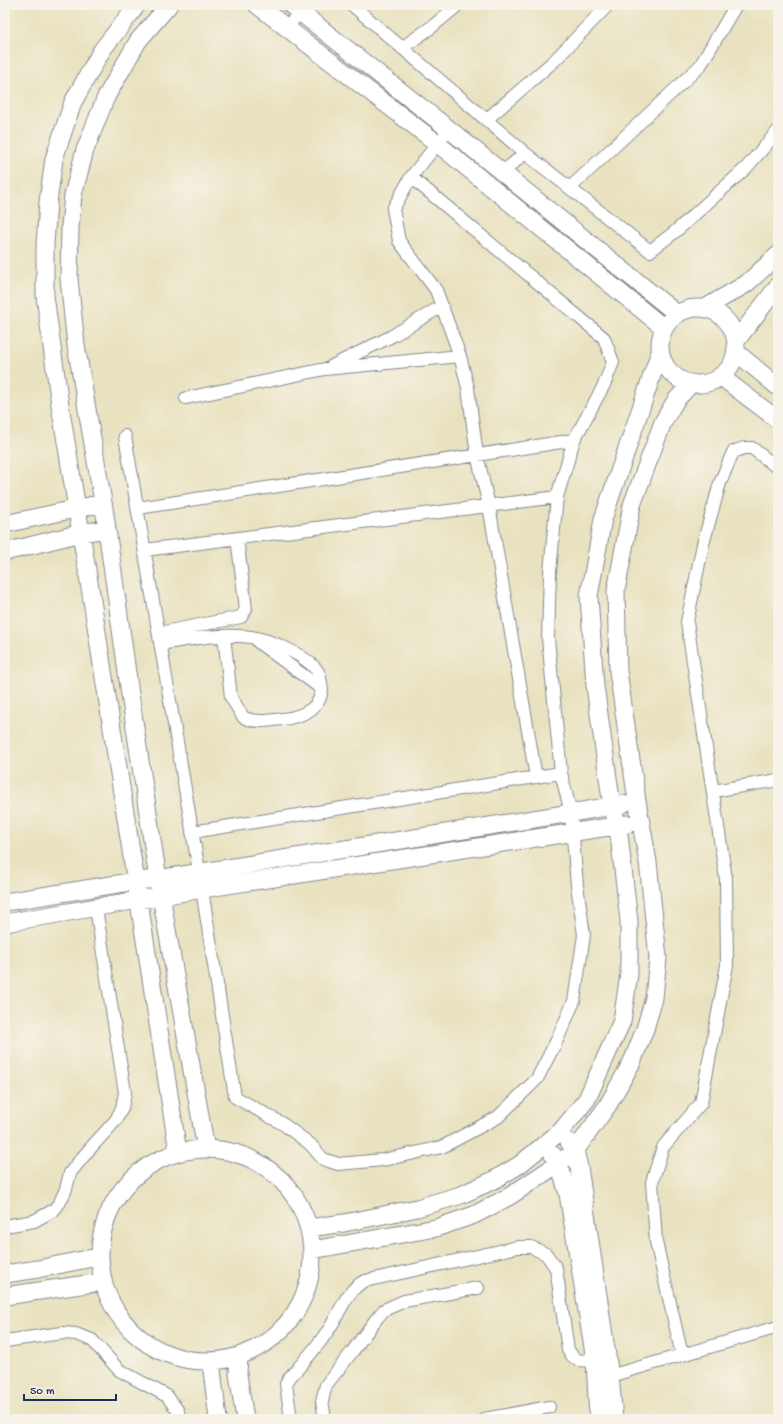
<svg xmlns="http://www.w3.org/2000/svg" width="783" height="1424" viewBox="0 0 783 1424" font-family="'Gochi Hand',sans-serif">
	<style>
		.lines { fill: none; stroke-linecap: round; stroke-linejoin: round }
		.street-casing { stroke: #82888f; stroke-width: 14 }
		.secondary-casing { stroke: #82888f; stroke-width: 19 }
		.street { stroke: #fff; stroke-width: 12 }
		.secondary { stroke: #fff; stroke-width: 17 }
	</style>
	<rect width="100%" height="100%" fill="#f7f3e8"/>
	<filter id="ink" filterUnits="userSpaceOnUse"><feTurbulence type="fractalNoise" baseFrequency=".025" numOctaves="2"/><feDisplacementMap in="SourceGraphic" scale="8" xChannelSelector="R" yChannelSelector="G"/><feConvolveMatrix kernelMatrix="1 2 1 2 8 2 1 2 1" color-interpolation-filters="sRGB"/></filter>
	<filter id="wash" filterUnits="userSpaceOnUse"><feTurbulence type="fractalNoise" baseFrequency=".012" numOctaves="4" result="noise"/><feDisplacementMap in="SourceGraphic" scale="16" xChannelSelector="R" yChannelSelector="G"/><feGaussianBlur stdDeviation="0.9" result="paint"/><feColorMatrix in="noise" values="0 0 0 0 0 0 0 0 0 0 0 0 0 0 0 0 0 1.4 0 .05"/><feComposite in="paint" operator="in"/></filter>
	<g filter="url(#wash)">
		<rect width="100%" height="100%" fill="#e9e2c0"/>
	</g>
	<g filter="url(#ink)">
		<g class="lines">
			<g class="street-casing">
				<path id="street" d="M 352,5 L 525,153 L 650,251 L 676,231 L 746,168 L 778,131
					M 287,28 L 305,5
					M 402,48 L 433,26 L 458,5
					M 486,120 L 554,61 L 608,5
					M 442,138 L 411,177 L 393,209 L 399,241 L 436,290 L 460,356 L 468,388 L 477,455 L 489,506 L 536,777
					M 502,173 L 525,153
					M 570,188 L 700,66 L 736,5
					M 332,366 L 392,336 L 442,306
					M 186,398 L 325,369 L 460,356
					M 125,436 L 200,877 L 235,1097 L 283,1124 L 310,1144 L 323,1159 L 338,1164 L 383,1160 L 442,1147 L 498,1117 L 537,1079 L 558,1038 L 574,1001 L 584,935 L 577,885 L 571,813 L 561,773 L 548,638 L 550,572 L 557,497 L 574,440 L 604,385 L 613,362 L 604,338 L 411,177
					M 138,508 L 574,440
					M 145,550 L 557,497
					M 159,633 L 241,617 L 246,609 L 237,538
					M 258,642 L 322,689
					M 161,644 C 192,639 220,633 251,637 C 271,640 303,654 316,669 C 320,673 320,678 321,683 C 325,708 302,717 282,719 C 268,721 255,723 243,717 L 231,697 L 224,636
					M 713,791 L 778,780
					M 192,832 L 561,773
					M 5,1226 L 34,1221 L 54,1210 L 60,1202 L 66,1189 L 70,1173 L 87,1152 L 116,1120 L 122,1108 L 125,1093 L 96,908
					M 5,1341 L 62,1333 L 76,1334 L 92,1340 L 119,1370 L 167,1396 L 178,1411 L 179,1419
					M 682,1355 L 656,1242 L 652,1182 L 663,1147 L 701,1103 L 727,965 L 726,879 L 687,622 L 703,544 L 720,483 L 733,452 L 744,448 L 752,448 L 778,468
					M 610,1376 L 778,1327
					M 291,1419 L 286,1384 L 290,1377 C 303,1363 316,1348 327,1332 C 339,1316 346,1289 365,1281 L 518,1247 L 531,1247 L 546,1254 L 556,1268 L 568,1350 C 576,1363 581,1361 595,1360
					M 325,1419 L 322,1401 L 326,1385 L 352,1352 L 377,1318 L 384,1310 L 404,1301 L 478,1288
					M 484,1419 L 549,1407"/>
			</g>
			<g class="secondary-casing">
				<path id="secondary" d="M 137,5 L 102,50 L 73,102 L 54,159 L 48,202 L 45,245 L 45,296 L 60,405 L 91,594 L 178,1152
					M 169,5 L 138,41 L 106,97 L 85,150 L 73,195 L 70,227 L 69,279 L 76,345 L 104,508 L 131,701 L 158,879 L 206,1149
					M 257,5 L 438,144 L 664,328
					M 291,5 L 450,130 L 677,314
					M 705,308 L 746,284 L 778,255
					M660 346a38 38 0 1 1 76 0a38 38 0 1 1-76 0Z
					M 736,341 L 778,286
					M 736,352 L 778,387
					M 720,376 L 778,420
					M 5,524 L 103,503
					M 5,552 L 81,533 L 106,529
					M 5,902 L 136,881 L 158,879 L 571,813 L 623,804
					M 5,923 L 202,889 L 628,824
					M 569,1142 L 575,1151 L 579,1167 L 610,1376 L 614,1419
					M100 1255a106 106 0 1 1 212 0a106 106 0 1 1-212 0Z
					M 553,1155 L 559,1163 L 568,1194 L 595,1360 L 598,1419
					M 309,1228 L 344,1223 L 374,1217 L 417,1208 L 461,1195 L 494,1180 L 519,1165 L 561,1131 L 587,1099 L 622,1021 L 629,974 L 629,921 L 618,826 L 612,806 L 595,686 L 589,596 L 603,519 L 660,352
					M 312,1250 L 436,1228 L 474,1215 L 510,1196 L 559,1163 L 575,1151 L 608,1105 L 632,1062 L 645,1029 L 654,998 L 658,958 L 648,862 L 637,801 L 618,671 L 616,591 L 632,505 L 663,422 L 676,400 L 692,383
					M 5,1274 L 38,1269 L 97,1257
					M 5,1296 L 101,1282
					M 239,1357 L 238,1374 L 245,1419
					M 211,1362 L 218,1419"/>
			</g>
			<use href="#street" class="street"/>
			<use href="#secondary" class="secondary"/>
		</g>
	</g>
	<rect width="783" height="1424" fill="none" stroke="#f7f3e8" stroke-width="20"/>
	<path d="M24 1394v6h92v-6" fill="none" stroke="#1b2f5e" stroke-width="2"/>
	<text x="30" y="1394" font-size="12" fill="#1b2f5e" stroke="#f7f3e8" stroke-width="3" paint-order="stroke">50 m</text>
</svg>
